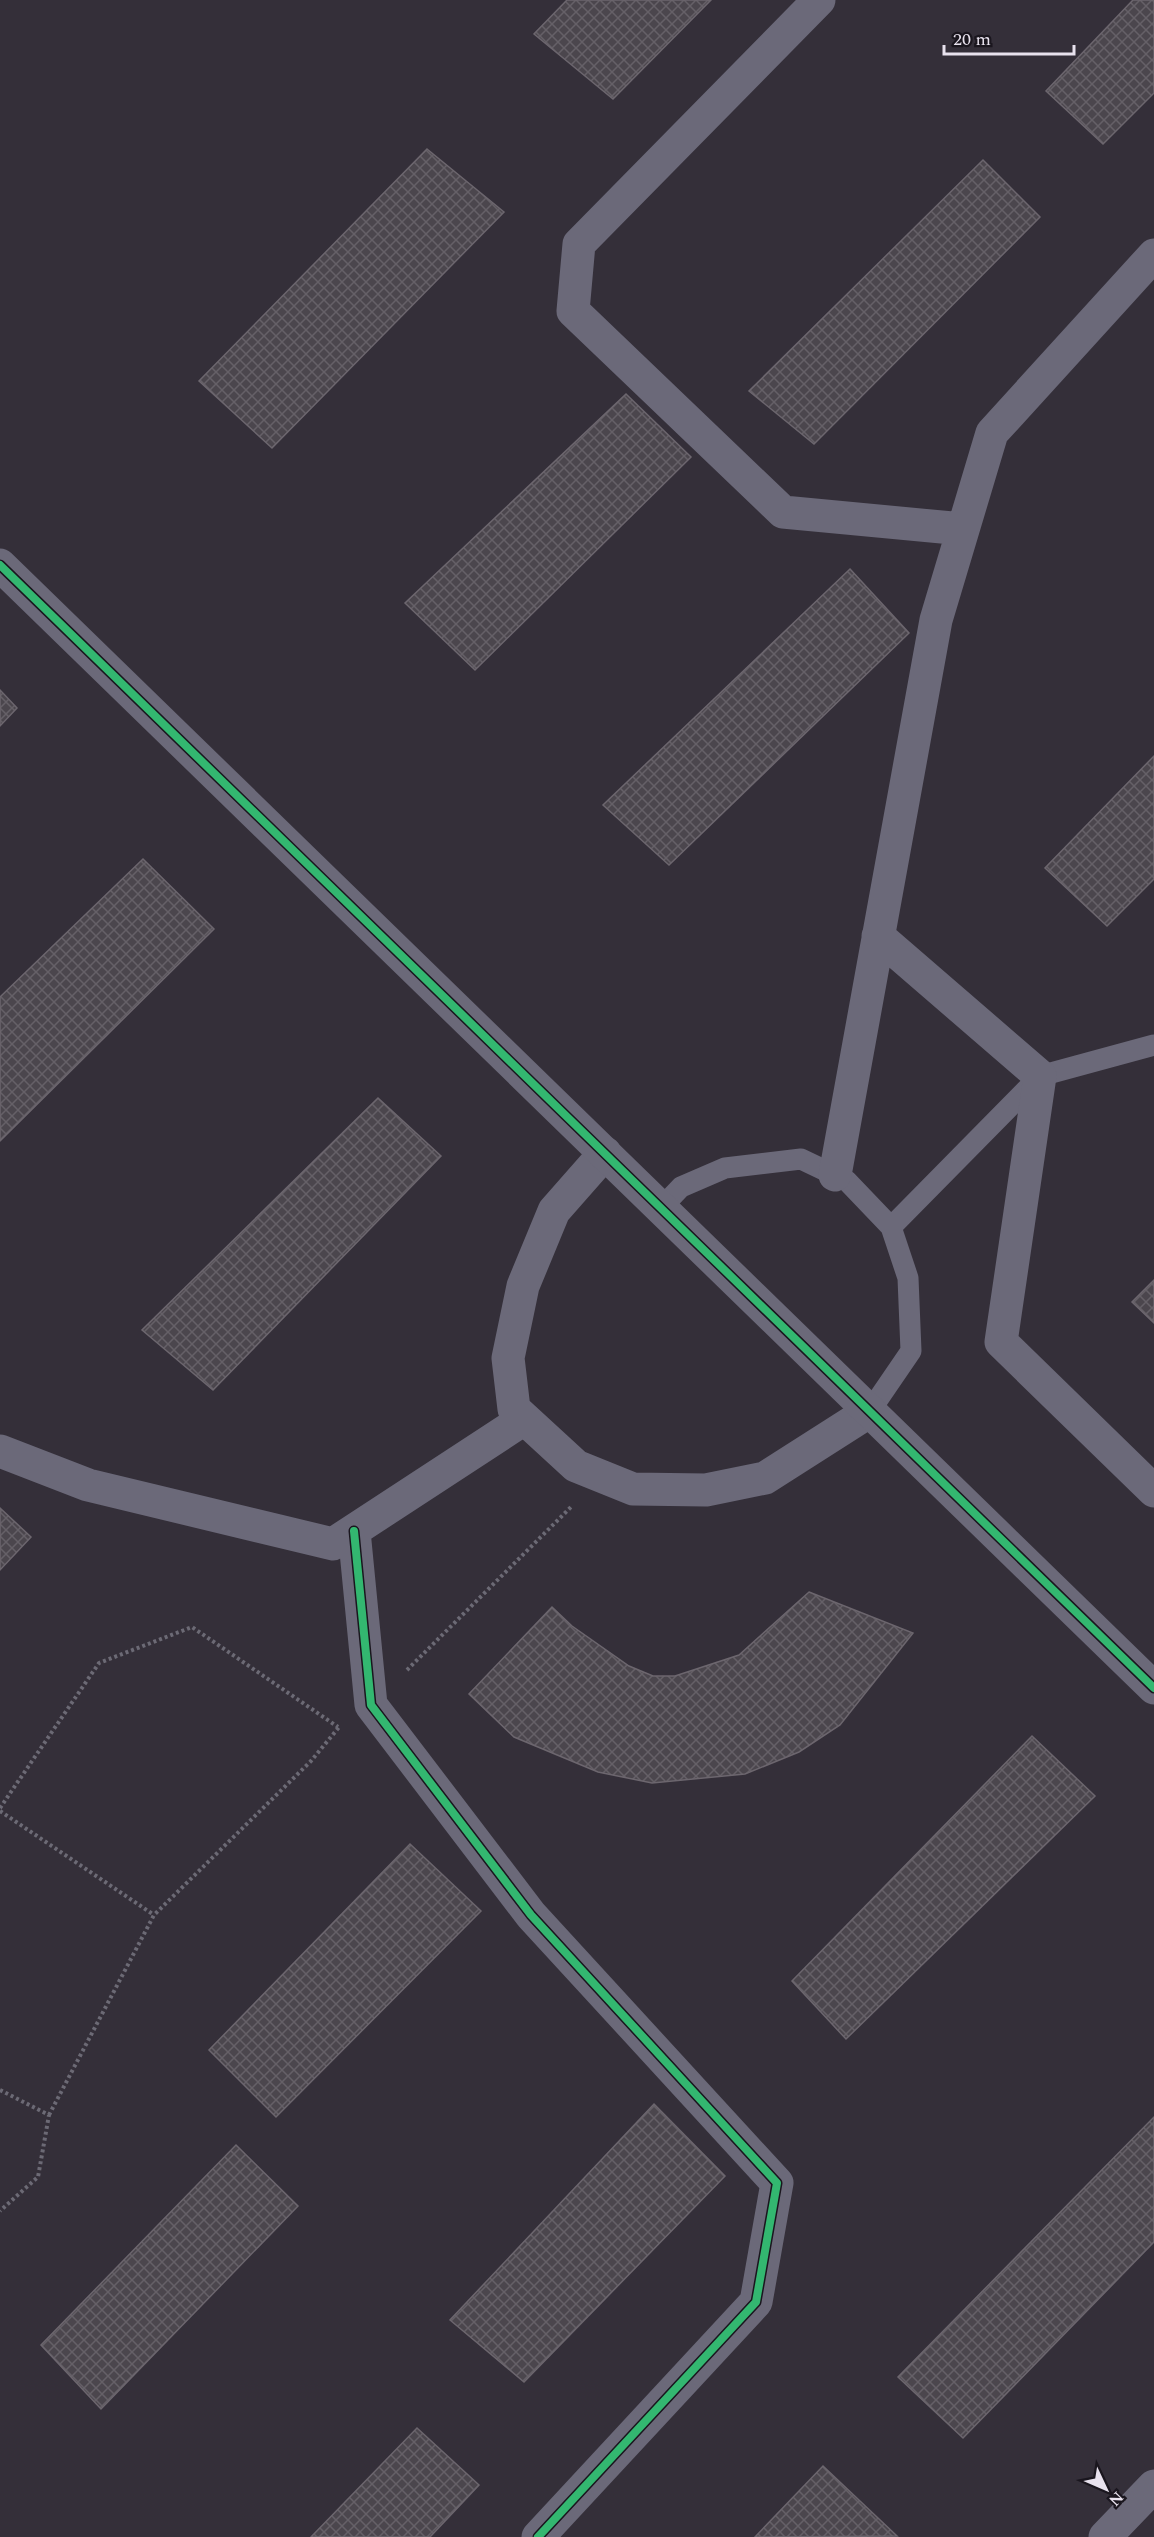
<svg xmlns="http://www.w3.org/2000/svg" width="1154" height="2537" viewBox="0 0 1154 2537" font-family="Spectral,serif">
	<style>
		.building { fill: url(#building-cross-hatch); stroke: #6c666e; stroke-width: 1.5 }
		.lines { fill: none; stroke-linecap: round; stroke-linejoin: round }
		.path { stroke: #6c6a75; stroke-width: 4; stroke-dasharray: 3 3; stroke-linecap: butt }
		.service { stroke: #6b6979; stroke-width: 21 }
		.minor { stroke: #6b6979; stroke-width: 33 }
		.tertiary { stroke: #6b6979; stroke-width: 33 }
		.cycleway-casing { stroke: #1a161e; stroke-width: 11 }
		.cycleway { stroke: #33b770; stroke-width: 8 }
	</style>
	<defs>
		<pattern id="building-cross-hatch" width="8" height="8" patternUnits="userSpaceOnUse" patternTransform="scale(1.5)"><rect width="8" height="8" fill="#4b464d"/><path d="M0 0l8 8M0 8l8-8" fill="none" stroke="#656067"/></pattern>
	</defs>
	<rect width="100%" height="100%" fill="#342f39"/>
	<path class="building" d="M 567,0 L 711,0 L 613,99 L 534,34 Z
		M 1133,0 L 1154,0 L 1154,93 L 1103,144 L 1046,91 Z
		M 427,149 L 504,212 L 272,448 L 199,381 Z
		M 983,160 L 1040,217 L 814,444 L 749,391 Z
		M 626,394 L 691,457 L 475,670 L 405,603 Z
		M 850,569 L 909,633 L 669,865 L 603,805 Z
		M 0,690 L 17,708 L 0,726 Z
		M 1154,756 L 1154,879 L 1107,926 L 1045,868 Z
		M 143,859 L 214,929 L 0,1141 L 0,997 Z
		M 378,1098 L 441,1156 L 213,1390 L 142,1330 Z
		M 1154,1280 L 1154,1323 L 1132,1302 Z
		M 0,1508 L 31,1537 L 0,1570 Z
		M 809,1592 L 913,1633 L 840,1725 L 799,1752 L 745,1774 L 652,1783 L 598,1772 L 514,1737 L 469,1694 L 552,1607 L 572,1626 L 629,1666 L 653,1676 L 675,1676 L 739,1655 Z
		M 1032,1736 L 1095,1796 L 846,2039 L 792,1981 Z
		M 410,1844 L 481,1911 L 276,2117 L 209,2050 Z
		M 654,2104 L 725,2176 L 524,2382 L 450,2320 Z
		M 1154,2117 L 1154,2242 L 963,2438 L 898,2377 Z
		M 236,2145 L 298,2206 L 101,2409 L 41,2345 Z
		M 417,2428 L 479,2485 L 430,2537 L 311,2537 Z
		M 823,2466 L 897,2536 L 755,2537 Z"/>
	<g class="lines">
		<path class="path" d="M 407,1670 L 572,1506
			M 0,1808 L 99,1663 L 192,1627 L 338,1727
			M 0,1811 L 154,1915
			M 0,2090 L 49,2115 L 38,2177 L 0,2211
			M 49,2115 L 154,1915 L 311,1761 L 340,1726"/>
		<path class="service" d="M 661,1208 L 681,1187 L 725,1168 L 801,1159 L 847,1181 L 891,1227 L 908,1278 L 911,1351 L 870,1411
			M 891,1227 L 1040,1076 L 1154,1045"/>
		<path class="minor" d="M 819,0 L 579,244 L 573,311 L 783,512 L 963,529
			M 878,936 L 1040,1076 L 1001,1342 L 1154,1491
			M 605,1153 L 554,1211 L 523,1286 L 508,1358 L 514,1409 L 576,1466 L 633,1489 L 706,1490 L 765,1478 L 870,1411
			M 835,1175 L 936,620 L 992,433 L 1154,255
			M 0,1451 L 88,1485 L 333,1544 L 524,1419
			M 354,1531 L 371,1705 L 531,1915 L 777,2183 L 756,2302 L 538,2537"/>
		<path class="tertiary" d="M 0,565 L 1154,1688
			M 1105,2537 L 1154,2486"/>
		<g class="cycleway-casing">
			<path id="cycleway" d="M 0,565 L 1154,1688
				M 354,1531 L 371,1705 L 531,1915 L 777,2183 L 756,2302 L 538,2537"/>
		</g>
		<use href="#cycleway" class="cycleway"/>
	</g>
	<g transform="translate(1106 2489) rotate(134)" stroke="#1a161e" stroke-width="4.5" paint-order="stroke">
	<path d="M0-4.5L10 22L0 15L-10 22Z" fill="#e8e2ee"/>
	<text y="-9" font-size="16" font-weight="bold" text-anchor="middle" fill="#e8e2ee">N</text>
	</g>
	<path d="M944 45v9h130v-9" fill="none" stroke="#e8e2ee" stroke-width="3"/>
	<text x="953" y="45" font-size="18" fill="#e8e2ee" stroke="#1a161e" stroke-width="4.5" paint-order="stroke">20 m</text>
</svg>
